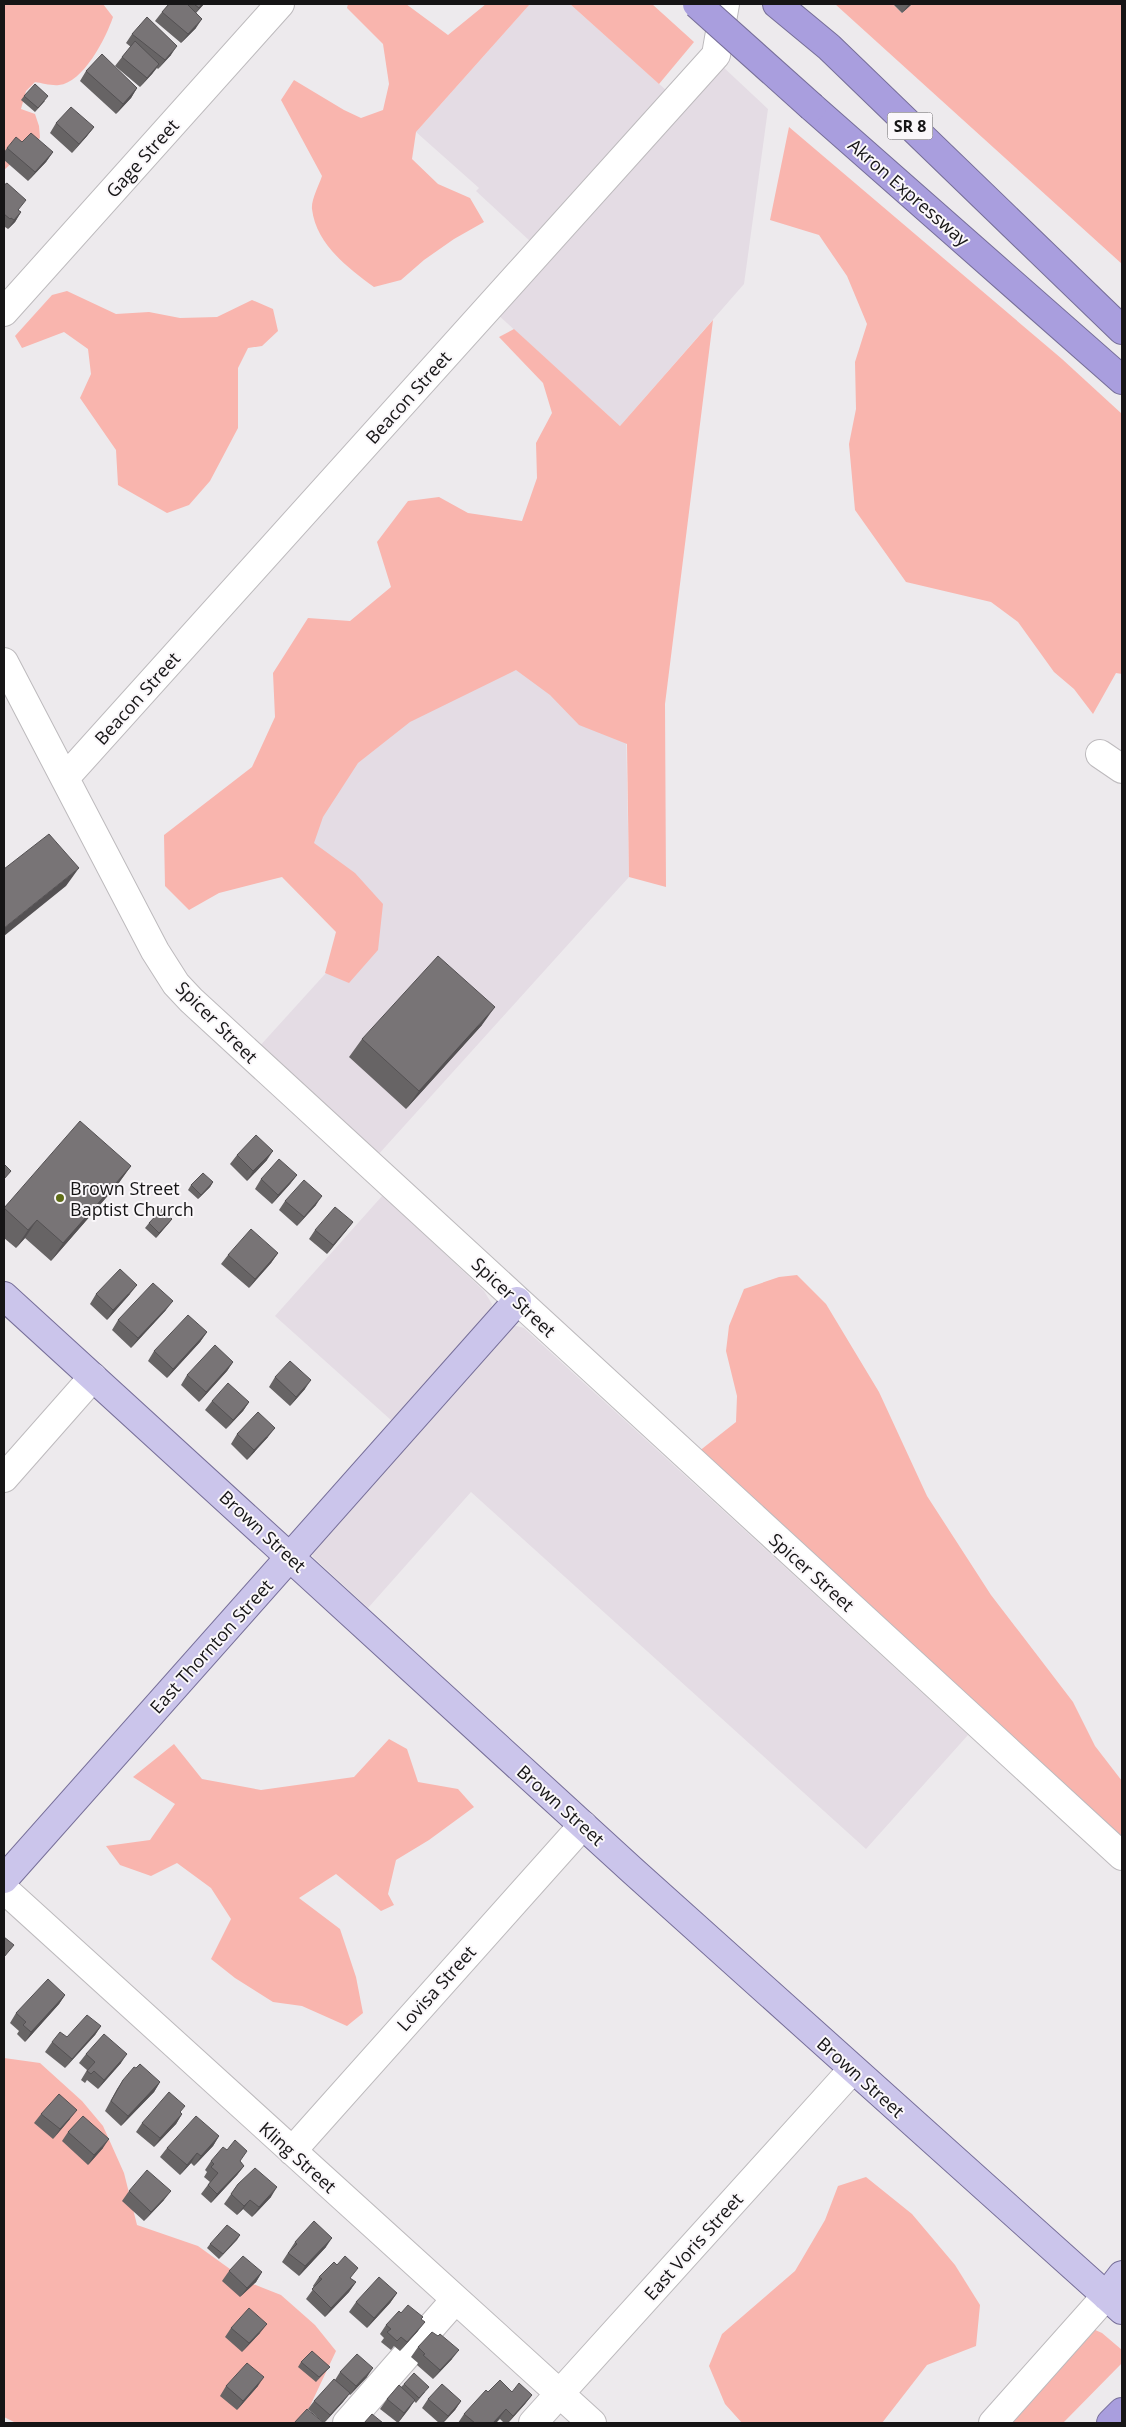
<svg xmlns="http://www.w3.org/2000/svg" width="1126" height="2427" viewBox="0 0 1126 2427" font-family="'Open Sans',sans-serif">
	<style>
		.built { fill: #e4dce4 }
		.green { fill: #f9b5ae }
		.lines { fill: none; stroke-linecap: round; stroke-linejoin: round }
		.minor-casing { stroke: #bdbabd; stroke-width: 30 }
		.major-casing { stroke: #766e98; stroke-width: 30 }
		.highway-casing { stroke: #766e98; stroke-width: 30 }
		.minor { stroke: #fff; stroke-width: 28 }
		.major { stroke: #cbc5eb; stroke-width: 28 }
		.highway { stroke: #a99ede; stroke-width: 28 }
		.highway-bridge-casing { stroke: #766e98; stroke-width: 30; stroke-linecap: butt }
		.highway-bridge { stroke: #a99ede; stroke-width: 28 }
		.wall { fill: #676465 }
		.shaded-wall { fill: #545153 }
		.building { fill: #787476; stroke: #545153 }
		.poi-dot { fill: #5f6d18; stroke: #faf7fa; stroke-width: 2 }
		.labels { text-anchor: middle; dominant-baseline: central; stroke-width: 4; stroke-linejoin: round; paint-order: stroke }
		.shield { fill: #faf7fa; stroke: #5a595a; stroke-width: 1 }
		.shield-label { font-size: 16px; font-weight: bold; fill: #161516 }
		.street-label { font-size: 18px; fill: #161516; stroke: #faf7fa }
		.poi-label { font-size: 18px; fill: #161516; stroke: #faf7fa; text-anchor: start }
	</style>
	<rect width="100%" height="100%" fill="#edeaed"/>
	<path class="built" d="M 530,4 L 570,4 L 667,91 L 531,242 L 476,191 L 479,188 L 416,132 Z
		M 721,65 L 768,109 L 744,284 L 620,426 L 497,314 Z
		M 479,602 L 626,733 L 629,877 L 377,1156 L 258,1048 L 374,920 L 276,830 Z
		M 383,1195 L 484,1291 L 492,1304 L 490,1311 L 392,1421 L 275,1316 Z
		M 513,1325 L 524,1328 L 968,1735 L 866,1849 L 471,1492 L 368,1608 L 313,1557 L 312,1553 Z"/>
	<path class="green" d="M 4,4 L 103,4 L 113,17 C 106,38 83,83 59,85 C 52,86 42,83 35,82 L 26,91 L 21,109 L 35,114 L 39,126 L 40,138 L 4,170 Z
		M 348,4 L 406,4 L 448,35 L 486,4 L 530,4 L 416,132 L 412,159 L 438,184 L 470,198 L 484,222 L 454,239 L 424,260 L 401,280 L 374,287 C 348,268 316,244 312,209 C 311,200 319,185 322,176 L 281,100 L 294,80 L 344,110 L 361,118 L 383,110 L 389,84 L 383,44 L 347,8 Z
		M 570,4 L 652,4 L 694,42 L 659,84 Z
		M 835,4 L 893,4 L 902,13 L 912,4 L 1122,4 L 1122,264 Z
		M 789,127 L 1062,359 L 1122,414 L 1122,674 L 1116,673 L 1093,714 L 1074,689 L 1054,672 L 1018,622 L 991,602 L 906,582 L 855,510 L 849,444 L 856,409 L 855,362 L 867,324 L 847,276 L 819,235 L 770,220 Z
		M 67,291 L 116,314 L 149,312 L 180,318 L 217,317 L 252,300 L 273,309 L 278,331 L 262,346 L 248,348 L 238,368 L 238,428 L 210,481 L 189,505 L 167,513 L 118,485 L 116,450 L 80,398 L 91,374 L 88,349 L 64,332 L 22,348 L 15,336 L 52,295 Z
		M 713,320 L 665,704 L 666,887 L 629,877 L 627,744 L 579,725 L 550,695 L 516,670 L 410,722 L 358,763 L 323,817 L 314,843 L 355,873 L 383,904 L 378,950 L 349,983 L 325,973 L 336,932 L 282,877 L 219,893 L 189,910 L 165,886 L 164,835 L 252,767 L 275,717 L 273,673 L 308,618 L 350,621 L 391,587 L 377,542 L 408,501 L 439,497 L 468,513 L 522,521 L 537,478 L 536,443 L 552,413 L 543,383 L 499,337 L 514,329 L 620,426 Z
		M 797,1275 L 826,1304 L 879,1392 L 927,1496 L 991,1595 L 1073,1702 L 1095,1746 L 1122,1781 L 1122,1840 L 698,1452 L 736,1422 L 737,1396 L 726,1351 L 729,1326 L 744,1289 L 779,1277 Z
		M 389,1739 L 407,1749 L 418,1782 L 458,1789 L 474,1807 L 429,1840 L 396,1860 L 388,1894 L 394,1905 L 381,1911 L 336,1874 L 299,1898 L 340,1929 L 356,1977 L 363,2013 L 347,2026 L 302,2006 L 273,2002 L 235,1978 L 211,1959 L 231,1919 L 211,1888 L 177,1863 L 151,1876 L 120,1865 L 106,1846 L 150,1840 L 175,1804 L 133,1777 L 174,1744 L 202,1779 L 261,1790 L 354,1777 Z
		M 4,2058 L 40,2063 L 82,2101 L 103,2126 L 124,2173 L 137,2225 L 198,2246 L 248,2282 L 281,2295 L 315,2325 L 336,2351 L 302,2423 L 16,2423 L 4,2417 Z
		M 866,2177 L 912,2214 L 955,2265 L 980,2305 L 976,2346 L 927,2365 L 882,2423 L 742,2423 L 725,2404 L 709,2366 L 722,2334 L 795,2271 L 825,2220 L 838,2186 Z
		M 1093,2329 L 1102,2333 L 1122,2350 L 1122,2363 L 1063,2423 L 1008,2423 Z"/>
	<g class="lines">
		<g class="minor-casing">
			<path id="minor" d="M 4,312 L 280,4
				M 4,662 L 155,951 L 176,984 L 191,1000 L 1122,1856
				M 1100,754 L 1122,769
				M 65,778 L 716,55 L 725,4
				M 4,1478 L 93,1377
				M 4,1889 L 592,2423
				M 292,2151 L 583,1825
				M 347,2423 L 455,2300
				M 533,2423 L 852,2070
				M 993,2423 L 1106,2296"/>
		</g>
		<g class="major-casing">
			<path id="major" d="M 4,1296 L 633,1871 L 1122,2310
				M 4,1879 L 517,1301
				M 1106,2296 L 1122,2275"/>
		</g>
		<g class="highway-casing">
			<path id="highway" d="M 777,4 L 829,47 L 1122,330
				M 812,107 L 1122,380
				M 1111,2423 L 1122,2412"/>
		</g>
		<use href="#minor" class="minor"/>
		<use href="#major" class="major"/>
		<use href="#highway" class="highway"/>
		<g class="highway-bridge-casing">
			<path id="highway-bridge" d="M 697,4 L 812,107"/>
		</g>
		<use href="#highway-bridge" class="highway-bridge"/>
	</g>
	<path class="wall" d="M 169,4 L 204,4 L 196,13 L 196,28 L 181,43 L 155,21 L 162,12 Z
		M 893,4 L 912,4 L 902,13 Z
		M 132,34 L 171,55 L 158,69 L 157,68 L 152,74 L 140,87 L 115,66 L 122,57 L 131,47 L 126,43 Z
		M 86,71 L 137,88 L 131,98 L 116,114 L 80,81 Z
		M 24,96 L 45,101 L 35,112 L 21,100 Z
		M 56,123 L 94,127 L 87,136 L 72,153 L 50,133 Z
		M 7,148 L 53,152 L 46,162 L 28,181 L 4,160 L 4,152 Z
		M 4,185 L 19,211 L 21,212 L 15,222 L 8,229 L 5,227 L 4,228 Z
		M 482,1025 L 406,1109 L 349,1057 L 362,1039 Z
		M 237,1155 L 267,1160 L 247,1181 L 230,1164 Z
		M 131,1166 L 118,1184 L 51,1261 L 25,1238 L 16,1248 L 4,1238 L 4,1208 Z
		M 297,1175 L 290,1184 L 272,1204 L 255,1189 L 261,1179 Z
		M 213,1182 L 210,1187 L 198,1199 L 188,1190 L 191,1185 Z
		M 285,1201 L 316,1205 L 297,1226 L 279,1210 Z
		M 172,1219 L 156,1238 L 145,1228 L 149,1223 Z
		M 353,1222 L 346,1231 L 327,1254 L 309,1239 L 315,1230 Z
		M 278,1253 L 271,1263 L 249,1288 L 221,1264 L 228,1255 Z
		M 96,1294 L 130,1294 L 107,1320 L 90,1304 Z
		M 166,1310 L 131,1348 L 112,1330 L 118,1320 Z
		M 207,1332 L 200,1342 L 167,1378 L 148,1361 L 154,1351 Z
		M 233,1362 L 227,1371 L 199,1402 L 181,1385 L 187,1375 Z
		M 275,1377 L 305,1389 L 290,1406 L 269,1387 Z
		M 212,1401 L 249,1402 L 243,1411 L 226,1429 L 205,1410 Z
		M 237,1434 L 268,1437 L 247,1460 L 231,1444 Z
		M 65,1995 L 59,2004 L 25,2042 L 17,2034 L 19,2031 L 10,2023 L 16,2013 Z
		M 101,2026 L 95,2035 L 65,2068 L 45,2052 L 52,2042 Z
		M 86,2054 L 121,2063 L 98,2089 L 87,2080 L 85,2083 L 81,2080 L 87,2070 L 79,2063 Z
		M 123,2080 L 160,2082 L 154,2092 L 121,2126 L 105,2111 L 117,2089 Z
		M 181,2113 L 182,2114 L 176,2124 L 154,2147 L 136,2132 L 142,2123 Z
		M 41,2114 L 70,2119 L 53,2139 L 34,2123 Z
		M 68,2132 L 103,2148 L 88,2165 L 62,2141 Z
		M 219,2136 L 213,2146 L 194,2166 L 191,2163 L 180,2175 L 160,2157 L 167,2148 Z
		M 211,2161 L 240,2161 L 244,2166 L 237,2175 L 211,2203 L 201,2194 L 210,2182 L 204,2177 L 207,2172 L 205,2170 Z
		M 238,2184 L 271,2197 L 252,2217 L 243,2209 L 237,2215 L 224,2204 Z
		M 129,2191 L 164,2200 L 144,2221 L 122,2201 Z
		M 240,2235 L 219,2259 L 207,2248 L 210,2244 Z
		M 295,2242 L 326,2247 L 299,2276 L 282,2262 Z
		M 229,2271 L 262,2272 L 256,2282 L 240,2297 L 222,2281 Z
		M 319,2277 L 351,2279 L 356,2282 L 349,2292 L 325,2317 L 306,2299 L 314,2288 L 313,2286 Z
		M 397,2293 L 390,2303 L 367,2328 L 349,2312 L 356,2302 Z
		M 401,2313 L 421,2319 L 418,2331 L 400,2351 L 394,2346 L 391,2350 L 381,2342 L 384,2338 L 380,2334 L 386,2325 Z
		M 231,2328 L 260,2333 L 242,2352 L 225,2337 Z
		M 418,2347 L 452,2359 L 433,2379 L 417,2365 L 418,2363 L 411,2357 Z
		M 301,2362 L 330,2367 L 316,2382 L 298,2367 Z
		M 340,2372 L 367,2377 L 350,2395 L 349,2394 L 343,2402 L 324,2423 L 308,2409 L 314,2401 L 335,2380 Z
		M 404,2384 L 425,2392 L 416,2403 L 414,2401 L 398,2423 L 380,2409 L 387,2399 L 401,2387 Z
		M 226,2386 L 258,2386 L 237,2410 L 220,2396 Z
		M 488,2392 L 512,2392 L 532,2395 L 525,2404 L 508,2423 L 504,2423 L 500,2419 L 496,2423 L 458,2423 L 464,2414 Z
		M 428,2399 L 461,2401 L 455,2410 L 443,2423 L 439,2423 L 422,2408 Z"/>
	<path class="shaded-wall" d="M 202,4 L 204,4 L 192,17 L 199,8 Z
		M 909,4 L 912,4 L 902,13 Z
		M 202,19 L 196,28 L 181,43 L 188,34 Z
		M 177,46 L 171,55 L 158,69 L 165,60 Z
		M 159,64 L 152,74 L 140,87 L 147,78 Z
		M 137,88 L 131,98 L 116,114 L 123,104 Z
		M 94,127 L 87,136 L 72,153 L 79,144 Z
		M 53,152 L 46,162 L 28,181 L 35,172 Z
		M 21,212 L 15,222 L 8,229 L 14,220 Z
		M 79,868 L 66,886 L 4,936 L 4,928 Z
		M 495,1007 L 482,1025 L 406,1109 L 419,1091 Z
		M 273,1151 L 267,1160 L 247,1181 L 253,1171 Z
		M 131,1166 L 118,1184 L 51,1261 L 63,1243 Z
		M 297,1175 L 290,1184 L 272,1204 L 278,1195 Z
		M 213,1182 L 210,1187 L 198,1199 L 201,1195 Z
		M 322,1196 L 316,1205 L 297,1226 L 304,1217 Z
		M 172,1219 L 169,1223 L 156,1238 L 159,1233 Z
		M 37,1220 L 25,1238 L 16,1248 L 28,1230 Z
		M 353,1222 L 346,1231 L 327,1254 L 333,1245 Z
		M 278,1253 L 271,1263 L 249,1288 L 255,1279 Z
		M 137,1285 L 130,1294 L 107,1320 L 113,1310 Z
		M 173,1301 L 166,1310 L 131,1348 L 138,1338 Z
		M 207,1332 L 200,1342 L 167,1378 L 173,1369 Z
		M 233,1362 L 227,1371 L 199,1402 L 206,1392 Z
		M 311,1380 L 305,1389 L 290,1406 L 296,1397 Z
		M 249,1402 L 243,1411 L 226,1429 L 233,1420 Z
		M 275,1428 L 268,1437 L 247,1460 L 254,1450 Z
		M 65,1995 L 59,2004 L 25,2042 L 31,2032 Z
		M 101,2026 L 95,2035 L 65,2068 L 72,2059 Z
		M 127,2054 L 121,2063 L 98,2089 L 104,2080 Z
		M 160,2082 L 154,2092 L 121,2126 L 128,2116 Z
		M 77,2110 L 70,2119 L 53,2139 L 60,2129 Z
		M 182,2114 L 176,2124 L 154,2147 L 160,2138 Z
		M 219,2136 L 213,2146 L 194,2166 L 201,2156 Z
		M 109,2139 L 103,2148 L 88,2165 L 94,2155 Z
		M 197,2153 L 191,2163 L 180,2175 L 187,2165 Z
		M 244,2166 L 237,2175 L 211,2203 L 217,2194 Z
		M 277,2187 L 271,2197 L 252,2217 L 259,2207 Z
		M 171,2191 L 164,2200 L 144,2221 L 151,2212 Z
		M 250,2200 L 243,2209 L 237,2215 L 244,2206 Z
		M 240,2235 L 237,2240 L 219,2259 L 223,2254 Z
		M 332,2238 L 326,2247 L 299,2276 L 305,2266 Z
		M 262,2272 L 256,2282 L 240,2297 L 247,2288 Z
		M 356,2282 L 349,2292 L 325,2317 L 331,2308 Z
		M 397,2293 L 390,2303 L 367,2328 L 374,2318 Z
		M 425,2322 L 418,2331 L 400,2351 L 407,2342 Z
		M 267,2324 L 260,2333 L 242,2352 L 249,2343 Z
		M 459,2350 L 452,2359 L 433,2379 L 440,2370 Z
		M 373,2368 L 367,2377 L 350,2395 L 356,2386 Z
		M 264,2377 L 258,2386 L 237,2410 L 243,2401 Z
		M 350,2393 L 343,2402 L 324,2423 L 330,2415 Z
		M 532,2395 L 525,2404 L 508,2423 L 513,2416 Z
		M 415,2400 L 409,2409 L 398,2423 L 404,2413 Z
		M 461,2401 L 455,2410 L 443,2423 L 448,2416 Z
		M 506,2409 L 496,2423 L 493,2423 Z"/>
	<path class="building" d="M 169,4 L 187,4 L 202,19 L 188,34 L 162,12 Z
		M 194,4 L 202,4 L 199,8 Z
		M 147,17 L 177,46 L 165,60 L 132,34 Z
		M 135,41 L 159,64 L 147,78 L 122,57 Z
		M 102,54 L 137,88 L 123,104 L 86,71 Z
		M 35,84 L 48,96 L 38,108 L 24,96 Z
		M 71,107 L 94,127 L 79,144 L 56,123 Z
		M 31,133 L 53,152 L 35,172 L 7,148 L 16,137 L 22,142 Z
		M 7,183 L 26,200 L 18,210 L 21,212 L 14,220 L 11,218 L 10,219 L 4,214 L 4,185 Z
		M 49,834 L 79,868 L 4,928 L 4,869 Z
		M 438,956 L 495,1007 L 419,1091 L 362,1039 Z
		M 80,1121 L 131,1166 L 63,1243 L 37,1220 L 28,1230 L 4,1208 Z
		M 256,1135 L 273,1151 L 253,1171 L 237,1155 Z
		M 279,1159 L 297,1175 L 278,1195 L 261,1179 Z
		M 4,1164 L 11,1171 L 4,1179 Z
		M 203,1173 L 213,1182 L 201,1195 L 191,1185 Z
		M 304,1180 L 322,1196 L 304,1217 L 285,1201 Z
		M 335,1207 L 353,1222 L 333,1245 L 315,1230 Z
		M 162,1209 L 172,1219 L 159,1233 L 149,1223 Z
		M 251,1229 L 278,1253 L 255,1279 L 228,1255 Z
		M 120,1269 L 137,1285 L 113,1310 L 96,1294 Z
		M 153,1283 L 173,1301 L 138,1338 L 118,1320 Z
		M 188,1315 L 207,1332 L 173,1369 L 154,1351 Z
		M 215,1345 L 233,1362 L 206,1392 L 187,1375 Z
		M 290,1361 L 311,1380 L 296,1397 L 275,1377 Z
		M 228,1383 L 249,1402 L 233,1420 L 212,1401 Z
		M 258,1412 L 275,1428 L 254,1450 L 237,1434 Z
		M 4,1937 L 14,1945 L 4,1957 Z
		M 48,1979 L 65,1995 L 31,2032 L 23,2025 L 26,2022 L 16,2013 Z
		M 87,2015 L 101,2026 L 72,2059 L 52,2042 L 60,2032 L 67,2037 Z
		M 104,2034 L 127,2054 L 104,2080 L 94,2071 L 91,2074 L 87,2071 L 95,2062 L 86,2054 Z
		M 140,2064 L 160,2082 L 128,2116 L 111,2101 L 123,2080 L 134,2067 L 136,2068 Z
		M 169,2092 L 185,2106 L 180,2112 L 182,2114 L 160,2138 L 142,2123 Z
		M 59,2094 L 77,2110 L 60,2129 L 41,2114 Z
		M 83,2116 L 109,2139 L 94,2155 L 68,2132 Z
		M 196,2116 L 219,2136 L 201,2156 L 197,2153 L 187,2165 L 167,2148 Z
		M 235,2140 L 247,2151 L 240,2161 L 244,2166 L 217,2194 L 208,2185 L 218,2173 L 211,2167 L 214,2164 L 211,2161 L 223,2147 L 227,2150 Z
		M 255,2168 L 277,2187 L 259,2207 L 250,2200 L 244,2206 L 231,2194 L 238,2184 Z
		M 147,2170 L 171,2191 L 151,2212 L 129,2191 Z
		M 314,2221 L 332,2238 L 305,2266 L 288,2253 L 297,2244 L 295,2242 Z
		M 227,2225 L 240,2235 L 223,2254 L 210,2244 Z
		M 243,2256 L 262,2272 L 247,2288 L 229,2271 Z
		M 345,2256 L 358,2268 L 350,2278 L 356,2282 L 331,2308 L 312,2289 L 322,2279 L 319,2277 L 334,2262 L 337,2265 Z
		M 379,2277 L 397,2293 L 374,2318 L 356,2302 Z
		M 408,2305 L 423,2317 L 421,2319 L 425,2322 L 407,2342 L 401,2337 L 397,2341 L 387,2332 L 391,2329 L 386,2325 L 399,2311 L 401,2313 Z
		M 249,2308 L 267,2324 L 249,2343 L 231,2328 Z
		M 432,2332 L 438,2336 L 440,2334 L 459,2350 L 440,2370 L 423,2355 L 425,2354 L 418,2347 Z
		M 312,2351 L 330,2367 L 319,2377 L 301,2362 Z
		M 357,2354 L 373,2368 L 356,2386 L 340,2372 Z
		M 247,2363 L 264,2377 L 243,2401 L 226,2386 Z
		M 414,2373 L 429,2387 L 419,2398 L 404,2384 Z
		M 334,2379 L 350,2393 L 330,2415 L 314,2401 Z
		M 500,2380 L 512,2392 L 519,2383 L 532,2395 L 513,2416 L 506,2409 L 493,2423 L 475,2423 L 464,2414 L 486,2390 L 488,2392 Z
		M 442,2384 L 461,2401 L 448,2416 L 428,2399 Z
		M 399,2385 L 415,2400 L 404,2413 L 387,2399 Z
		M 307,2409 L 324,2423 L 294,2423 Z
		M 372,2414 L 383,2423 L 364,2423 Z"/>
	<circle class="poi-dot" cx="60" cy="1198" r="5"/>
	<g class="labels">
		<rect class="shield" x="887.5" y="112.5" width="45" height="27" rx="4"/>
		<g class="shield-label">
			<text x="910" y="126">SR 8</text>
		</g>
		<g class="street-label">
			<text transform="translate(142 158) rotate(-48)">Gage Street</text>
			<text transform="translate(909 192) rotate(41)">Akron Expressway</text>
			<text transform="translate(408 397) rotate(-48)">Beacon Street</text>
			<text transform="translate(137 698) rotate(-48)">Beacon Street</text>
			<text transform="translate(217 1022) rotate(45)">Spicer Street</text>
			<text transform="translate(514 1297) rotate(43)">Spicer Street</text>
			<text transform="translate(263 1531) rotate(43)">Brown Street</text>
			<text transform="translate(812 1572) rotate(42)">Spicer Street</text>
			<text transform="translate(211 1646) rotate(-48)">East Thornton Street</text>
			<text transform="translate(561 1805) rotate(42)">Brown Street</text>
			<text transform="translate(436 1988) rotate(-48)">Lovisa Street</text>
			<text transform="translate(861 2077) rotate(42)">Brown Street</text>
			<text transform="translate(298 2157) rotate(42)">Kling Street</text>
			<text transform="translate(693 2246) rotate(-48)">East Voris Street</text>
		</g>
		<g class="poi-label">
			<text x="70" y="1188">Brown Street<tspan x="70" dy="21">Baptist Church</tspan></text>
		</g>
	</g>
	<rect width="1126" height="2427" fill="none" stroke="#161516" stroke-width="10"/>
</svg>
